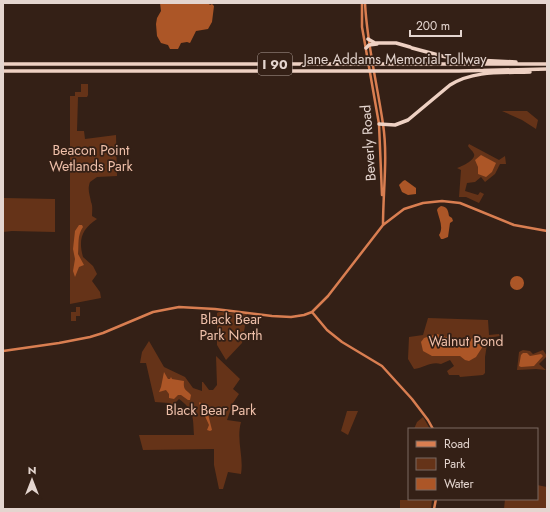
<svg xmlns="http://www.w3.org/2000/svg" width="550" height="512" viewBox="0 0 550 512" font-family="Jost,sans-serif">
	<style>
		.green { fill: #653318 }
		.water { fill: #ac5627 }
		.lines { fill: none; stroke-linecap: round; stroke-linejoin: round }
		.secondary { stroke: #d97e51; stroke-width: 2.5 }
		.highway { stroke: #eed1c3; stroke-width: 3.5 }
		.labels { text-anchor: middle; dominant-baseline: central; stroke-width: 3.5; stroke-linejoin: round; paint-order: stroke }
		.shield { fill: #342016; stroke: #af9f98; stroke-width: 1 }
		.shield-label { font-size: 13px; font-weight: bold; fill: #e4d5cf }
		.street-label { font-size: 14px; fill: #e4d5cf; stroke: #342016 }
		.park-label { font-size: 14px; fill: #f0c0aa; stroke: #342016 }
	</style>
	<rect width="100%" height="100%" fill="#342016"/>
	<path class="green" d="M 81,84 L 88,84 L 88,95 L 87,97 L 78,97 L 77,131 L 84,131 L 85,139 L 116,135 L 117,176 L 97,177 L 90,182 C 87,190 90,195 91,202 C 93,206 92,211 92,216 L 97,219 C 82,229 78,239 83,257 L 93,266 L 97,274 L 92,281 L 100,292 L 101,298 L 70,304 L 70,96 L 75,96 L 75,92 L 81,92 Z
		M 502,111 L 527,111 L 538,120 L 536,129 L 522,120 Z
		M 469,144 L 499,160 L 505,156 L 506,164 L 500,164 L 495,174 L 485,182 L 481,177 L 475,182 L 467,183 L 465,191 L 478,195 L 480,192 L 484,194 L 479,203 L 466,197 L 459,197 L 461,170 L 457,168 C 462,166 476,160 474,154 C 473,151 469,148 468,146 Z
		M 3,198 L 55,199 L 55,232 L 12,231 L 3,232 Z
		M 76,307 L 80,307 L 80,316 L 76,316 L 76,321 L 71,321 L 71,312 L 76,312 Z
		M 219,312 L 247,314 L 242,343 L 226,360 L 217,345 L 217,313 Z
		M 428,318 L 488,320 L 489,335 L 499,334 L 500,336 L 488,338 L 485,357 L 485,373 L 483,375 L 460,377 L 459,375 L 449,375 L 447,371 L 454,366 L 450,360 L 441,364 C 431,361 424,368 414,369 L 408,359 L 409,337 L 423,335 Z
		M 149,341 L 164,367 L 185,377 L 193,388 L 202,391 L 202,382 L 203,382 L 209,390 L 213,390 L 217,385 L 216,356 L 240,379 L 233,389 L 239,394 L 233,403 L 227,420 L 241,422 C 236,440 244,457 241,474 L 228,472 L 223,489 L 219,489 L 214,465 L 214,449 L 143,450 L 139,435 L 194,435 C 193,417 194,410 179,399 L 173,405 L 169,403 L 155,402 L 146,363 L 140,363 L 142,352 Z
		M 523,350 L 530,351 L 533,354 L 543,350 L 547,356 L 539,364 L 546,370 L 536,369 L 517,370 L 519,352 Z
		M 347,411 L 358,411 L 348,435 L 341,431 Z
		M 423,417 L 430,429 L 414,429 L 417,422 Z
		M 537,485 L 547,487 L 547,509 L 504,509 L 505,499 L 537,499 Z
		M 414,499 L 432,499 L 431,509 L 400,509 L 400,500 L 413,500 Z"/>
	<path class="water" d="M 160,3 L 208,3 L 210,5 L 212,4 L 214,6 L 212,22 L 208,29 L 196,31 L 190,43 L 187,42 L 181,43 L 178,49 L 170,49 L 168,45 L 161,43 L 157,36 L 156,24 L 157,18 L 161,11 Z
		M 481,155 L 496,163 L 492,172 L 486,177 L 478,174 L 478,167 L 475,160 Z
		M 405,180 L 416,188 L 416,194 L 408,195 L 402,192 L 399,185 L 403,181 Z
		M 441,206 C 448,207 448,211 449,216 L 452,218 L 453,221 L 450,223 L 448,237 L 443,239 L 441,239 L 439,235 C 444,227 439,219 437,210 L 438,208 Z
		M 79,225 L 82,225 L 83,227 C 77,236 79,244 78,254 L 84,265 L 79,267 L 75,277 L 73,271 L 75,259 L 73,249 L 75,231 Z
		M510 283a7 7 0 1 1 14 0a7 7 0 1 1-14 0Z
		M 437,334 L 463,343 L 475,337 L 480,337 L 485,343 L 476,357 L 469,361 L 465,360 L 460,356 L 432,356 L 423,351 L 421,342 L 424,338 Z
		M 523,353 L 527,353 L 530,356 L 541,354 L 543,356 L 534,366 L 521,367 L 519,366 L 521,355 Z
		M 164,372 L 168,379 L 170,379 L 171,377 L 172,379 L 184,381 C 183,391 186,389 191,395 L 190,400 L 188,400 L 181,395 L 178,395 L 174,399 L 169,398 L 169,394 L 166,390 L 159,392 L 161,387 Z
		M 200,402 L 208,414 L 212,430 L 210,431 L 207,430 L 209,425 L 199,403 Z"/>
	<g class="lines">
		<path class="secondary" d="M 362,3 L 362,27 L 379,124 L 382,195
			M 365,3 C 367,44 377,83 383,124 C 388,157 383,191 383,225
			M 312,312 L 327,330 L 342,342 L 382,366 L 412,399 L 428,420 L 433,429
			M 3,351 L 59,343 L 90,337 L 103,333 L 153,312 L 179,307 L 215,309 L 272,316 L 291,317 L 304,315 L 312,312 L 328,296 L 383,225 L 404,209 L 423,203 L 442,201 L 460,203 L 514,225 L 547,231
			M 434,509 L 436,499"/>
		<path class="highway" d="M 368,39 L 375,43 L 396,43 L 410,47
			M 366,48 L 369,45 L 377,44
			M 412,48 L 442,56 L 456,59 L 516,62
			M 3,64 L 547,64
			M 3,71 L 459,71 L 547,69
			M 379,124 L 395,125 L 408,120 L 450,85 C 474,70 503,73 530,72"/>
	</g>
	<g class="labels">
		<rect class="shield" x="258" y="53" width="34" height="22" rx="3"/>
		<g class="shield-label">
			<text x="275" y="64">I 90</text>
		</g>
		<g class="street-label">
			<text x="395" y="59">Jane Addams Memorial Tollway</text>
			<text transform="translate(368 143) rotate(-94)">Beverly Road</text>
		</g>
		<g class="park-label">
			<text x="91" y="150">Beacon Point<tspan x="91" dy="16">Wetlands Park</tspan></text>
			<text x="231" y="319">Black Bear<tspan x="231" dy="16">Park North</tspan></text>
			<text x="466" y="341">Walnut Pond</text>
			<text x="211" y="410">Black Bear Park</text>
		</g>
	</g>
	<rect width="550" height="512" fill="none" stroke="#e4d5cf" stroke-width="8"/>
	<rect x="408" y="428" width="130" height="72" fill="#342016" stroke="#7a6860"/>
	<rect x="416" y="441" width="20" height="6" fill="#d97e51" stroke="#7a6860"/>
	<text x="444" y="448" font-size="12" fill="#e4d5cf">Road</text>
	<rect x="416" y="458" width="20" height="12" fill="#653318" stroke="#7a6860"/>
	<text x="444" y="468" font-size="12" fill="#e4d5cf">Park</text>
	<rect x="416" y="478" width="20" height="12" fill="#ac5627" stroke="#7a6860"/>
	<text x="444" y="488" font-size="12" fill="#e4d5cf">Water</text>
	<g transform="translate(32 480)" stroke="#342016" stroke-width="3" paint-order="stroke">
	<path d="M0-3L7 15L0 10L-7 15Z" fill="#e4d5cf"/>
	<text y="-6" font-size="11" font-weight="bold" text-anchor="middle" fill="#e4d5cf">N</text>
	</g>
	<path d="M410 30v6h51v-6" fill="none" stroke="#e4d5cf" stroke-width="2"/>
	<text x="416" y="30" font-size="12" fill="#e4d5cf" stroke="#342016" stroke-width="3" paint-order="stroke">200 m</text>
</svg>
